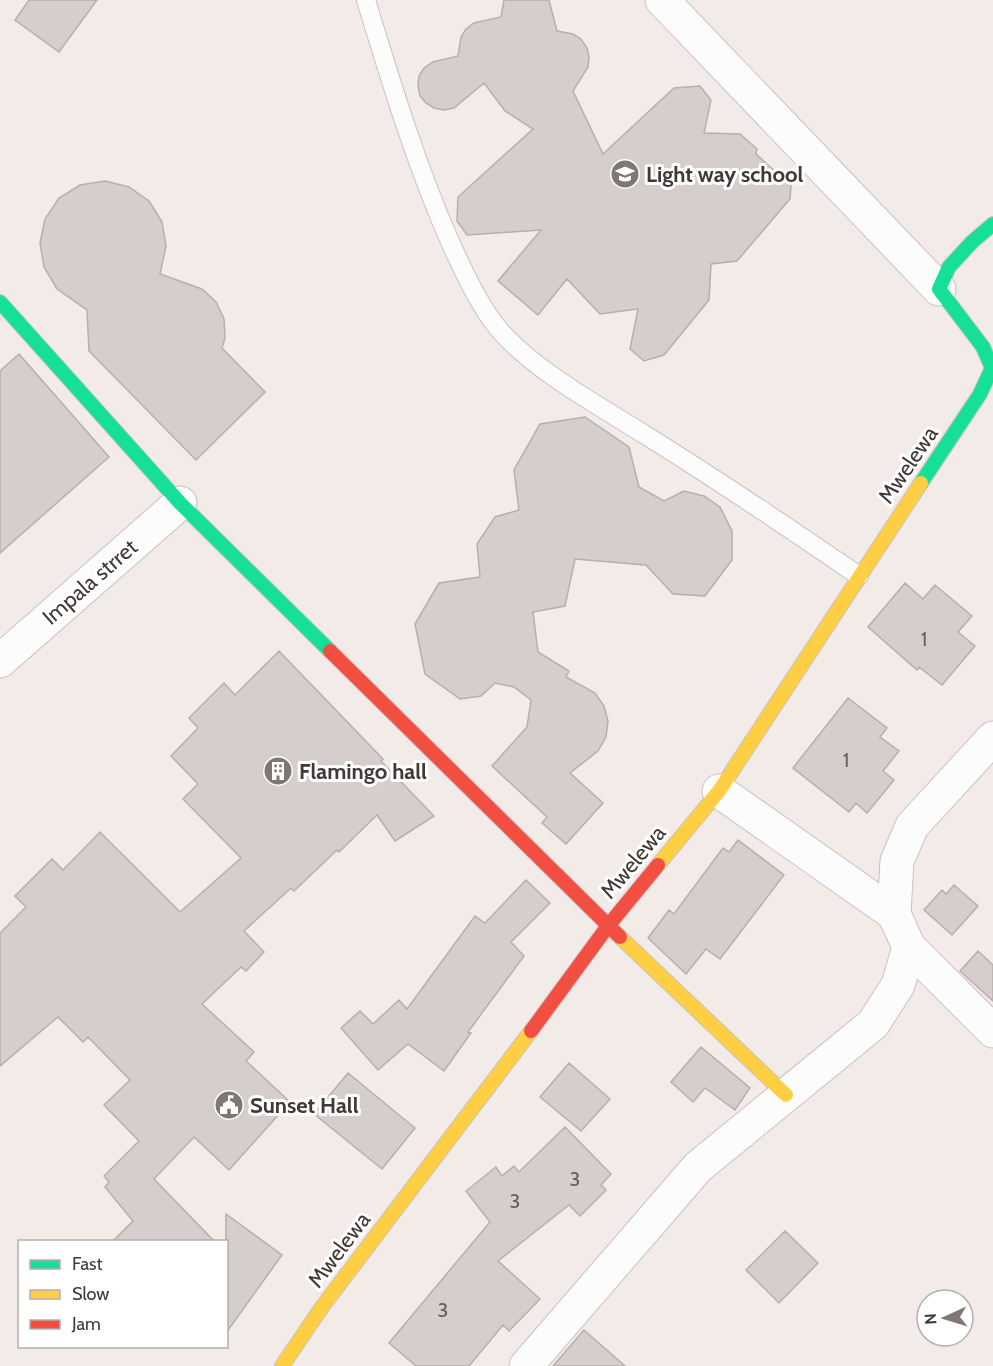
<svg xmlns="http://www.w3.org/2000/svg" width="993" height="1366" viewBox="0 0 993 1366" font-family="Cabin,sans-serif">
	<style>
		.building { fill: #d5cecc; stroke: #b5afad; stroke-width: 1.5 }
		.lines { fill: none; stroke-linecap: round; stroke-linejoin: round }
		.lane-casing { stroke: #c9c2c0; stroke-width: 20 }
		.street-casing { stroke: #c9c2c0; stroke-width: 35 }
		.fast-casing { stroke: #c9c2c0; stroke-width: 16 }
		.slow-casing { stroke: #c9c2c0; stroke-width: 16 }
		.jam-casing { stroke: #c9c2c0; stroke-width: 16 }
		.lane { stroke: #fdfcfc; stroke-width: 18 }
		.street { stroke: #fdfcfc; stroke-width: 33 }
		.fast { stroke: #16e098; stroke-width: 14 }
		.slow { stroke: #ffcf43; stroke-width: 14 }
		.jam { stroke: #f24e42; stroke-width: 14 }
		.labels { text-anchor: middle; dominant-baseline: central; stroke-width: 6; stroke-linejoin: round; paint-order: stroke }
		.number-label { font-size: 20px; fill: #655e5c }
		.poi-label { font-size: 22px; font-weight: bold; fill: #403937; stroke: #fff; text-anchor: start }
		.street-label { font-size: 22px; fill: #403937; stroke: #fff }
	</style>
	<rect width="100%" height="100%" fill="#f3ebe8"/>
	<path class="building" d="M 29,0 L 97,0 L 59,52 L 15,20 Z
		M 504,0 L 549,0 L 557,31 L 573,34 L 581,39 L 587,48 L 589,57 L 588,67 L 573,91 L 603,154 L 674,88 L 700,86 L 711,100 L 704,133 L 740,134 L 757,149 L 756,154 L 791,186 L 790,199 L 737,261 L 711,264 L 709,300 L 664,355 L 644,361 L 630,349 L 638,309 L 600,314 L 567,279 L 538,315 L 498,281 L 541,230 L 467,235 L 457,221 L 458,197 L 533,129 L 505,111 L 484,83 L 454,108 L 444,110 L 434,108 L 426,103 L 420,96 L 418,86 L 419,76 L 424,68 L 433,62 L 458,56 L 461,37 L 466,29 L 474,23 L 501,17 Z
		M 105,181 L 129,187 L 149,201 L 162,222 L 166,246 L 160,274 L 202,289 L 216,302 L 224,319 L 225,338 L 222,348 L 265,392 L 196,460 L 89,351 L 87,310 L 57,289 L 44,267 L 40,243 L 45,219 L 59,198 L 80,185 Z
		M 19,354 L 109,457 L 0,553 L 0,371 Z
		M 585,417 L 629,447 L 639,487 L 664,501 L 684,491 L 704,496 L 720,507 L 732,531 L 732,560 L 705,596 L 673,594 L 646,565 L 575,559 L 565,606 L 533,612 L 538,652 L 569,671 L 566,677 L 595,693 L 604,706 L 608,721 L 606,737 L 598,751 L 570,773 L 603,803 L 566,844 L 542,823 L 547,817 L 492,766 L 527,727 L 531,700 L 514,687 L 495,683 L 481,696 L 460,699 L 425,674 L 415,624 L 439,583 L 480,577 L 477,544 L 495,517 L 519,510 L 514,470 L 540,424 Z
		M 905,583 L 923,599 L 935,585 L 972,616 L 958,632 L 975,646 L 942,685 L 919,667 L 917,670 L 868,627 Z
		M 279,651 L 383,759 L 381,761 L 434,816 L 395,841 L 377,815 L 339,852 L 337,850 L 294,891 L 291,888 L 244,931 L 264,952 L 246,971 L 241,967 L 202,1004 L 254,1052 L 246,1061 L 290,1102 L 229,1170 L 194,1137 L 154,1179 L 215,1242 L 112,1242 L 133,1221 L 105,1187 L 109,1182 L 104,1176 L 139,1141 L 104,1105 L 130,1080 L 88,1037 L 83,1042 L 58,1017 L 0,1066 L 0,933 L 26,907 L 15,896 L 52,859 L 63,870 L 100,832 L 180,912 L 241,858 L 183,799 L 198,784 L 171,756 L 198,728 L 189,718 L 224,683 L 235,695 Z
		M 848,698 L 887,728 L 880,737 L 899,751 L 883,771 L 894,780 L 867,813 L 856,803 L 849,812 L 793,768 Z
		M 738,840 L 784,875 L 720,959 L 706,949 L 686,974 L 648,938 L 669,910 L 674,914 L 723,848 L 729,852 Z
		M 526,880 L 550,903 L 511,942 L 524,956 L 468,1032 L 471,1033 L 444,1071 L 408,1044 L 378,1070 L 341,1028 L 360,1011 L 373,1024 L 399,1000 L 407,1009 L 475,916 L 485,923 Z
		M 954,885 L 978,906 L 952,935 L 924,910 L 942,890 L 946,894 Z
		M 978,951 L 993,965 L 993,1001 L 960,971 Z
		M 701,1047 L 750,1088 L 735,1110 L 705,1088 L 693,1102 L 671,1082 Z
		M 569,1063 L 610,1099 L 581,1131 L 540,1097 Z
		M 348,1073 L 415,1128 L 382,1169 L 314,1114 Z
		M 565,1127 L 611,1174 L 601,1185 L 606,1190 L 580,1216 L 569,1205 L 498,1261 L 540,1299 L 509,1331 L 503,1325 L 469,1366 L 416,1366 L 389,1343 L 490,1222 L 466,1191 L 496,1167 L 502,1176 L 514,1166 L 519,1172 Z
		M 226,1214 L 282,1255 L 226,1333 Z
		M 785,1231 L 818,1263 L 779,1303 L 746,1270 Z
		M 584,1330 L 625,1366 L 553,1366 Z"/>
	<g class="lines">
		<g class="lane-casing">
			<path id="lane" d="M 366,0 C 391,82 416,165 451,244 C 463,270 479,305 497,327 C 531,369 601,407 647,436 C 719,481 789,528 859,576"/>
		</g>
		<g class="street-casing">
			<path id="street" d="M 662,0 L 939,289
				M 0,661 L 180,503
				M 993,738 L 912,826 L 897,861 L 894,914 L 909,947 L 993,1031
				M 719,791 L 894,914
				M 526,1366 L 698,1167 L 873,1024 L 898,985 L 909,947"/>
		</g>
		<g class="fast-casing">
			<path id="fast" d="M 0,302 L 180,503 L 330,651
				M 921,483 L 980,394 L 992,368 L 983,347 L 939,289 L 949,267 L 972,242 L 993,224"/>
		</g>
		<g class="slow-casing">
			<path id="slow" d="M 658,865 L 719,791 L 921,483
				M 620,937 L 786,1095
				M 282,1366 L 322,1307 L 531,1031"/>
		</g>
		<g class="jam-casing">
			<path id="jam" d="M 330,651 L 620,937
				M 531,1031 L 608,926 L 658,865"/>
		</g>
		<use href="#lane" class="lane"/>
		<use href="#street" class="street"/>
		<use href="#fast" class="fast"/>
		<use href="#slow" class="slow"/>
		<use href="#jam" class="jam"/>
	</g>
	<defs>
		<g id="school-disc" transform="scale(1.5)"><circle r="9.5" fill="#7f7775" stroke="#fff"/><path d="M0-5L7-2L0 1L-7-2ZM-4 1L0 2.5L4 1V4Q0 6-4 4Z" fill="#fff"/></g>
		<g id="building-disc" transform="scale(1.5)"><circle r="9.5" fill="#7f7775" stroke="#fff"/><path d="M-4-6H4V6H1V3H-1V6H-4ZM-2.5-4.3h1.7v1.8h-1.7ZM.8-4.3h1.7v1.8H.8ZM-2.5-1h1.7V.8h-1.7ZM.8-1h1.7V.8H.8Z" fill="#fff"/></g>
		<g id="civic-disc" transform="scale(1.5)"><circle r="9.5" fill="#7f7775" stroke="#fff"/><path d="M-.6-6.5H3V-4.5H.6V-3L4-1V1h2V6H-6V1h2V-1L-.6-3ZM-1.2 2.5V6h2.4V2.5Z" fill="#fff"/></g>
	</defs>
	<g fill-rule="evenodd">
		<use href="#school-disc" x="625" y="174"/>
		<use href="#building-disc" x="278" y="771"/>
		<use href="#civic-disc" x="229" y="1105"/>
	</g>
	<g class="labels">
		<g class="number-label">
			<text x="924" y="639">1</text>
			<text x="846" y="760">1</text>
			<text x="575" y="1179">3</text>
			<text x="515" y="1201">3</text>
			<text x="443" y="1310">3</text>
		</g>
		<g class="poi-label">
			<text x="646" y="174">Light way school</text>
			<text x="299" y="771">Flamingo hall</text>
			<text x="250" y="1105">Sunset Hall</text>
		</g>
		<g class="street-label">
			<text transform="translate(908 465) rotate(-56)">Mwelewa</text>
			<text transform="translate(90 582) rotate(-41)">Impala strret</text>
			<text transform="translate(633 862) rotate(-50)">Mwelewa</text>
			<text transform="translate(339 1250) rotate(-53)">Mwelewa</text>
		</g>
	</g>
	<rect x="18" y="1240" width="210" height="108" fill="#ffffff" stroke="#b3b0af" stroke-width="1.5"/>
	<rect x="30" y="1260" width="30" height="9" fill="#16e098" stroke="#b3b0af" stroke-width="1.5"/>
	<text x="72" y="1270" font-size="18" fill="#403937">Fast</text>
	<rect x="30" y="1290" width="30" height="9" fill="#ffcf43" stroke="#b3b0af" stroke-width="1.5"/>
	<text x="72" y="1300" font-size="18" fill="#403937">Slow</text>
	<rect x="30" y="1320" width="30" height="9" fill="#f24e42" stroke="#b3b0af" stroke-width="1.5"/>
	<text x="72" y="1330" font-size="18" fill="#403937">Jam</text>
	<g transform="translate(945 1318) rotate(266)"><circle r="28" fill="#ffffff" stroke="#b3b0af" stroke-width="1.5"/>
	<path d="M0-4.5L10 22L0 15L-10 22Z" fill="#7f7775"/>
	<text y="-9" font-size="16" font-weight="bold" text-anchor="middle" fill="#403937">N</text>
	</g>
</svg>
